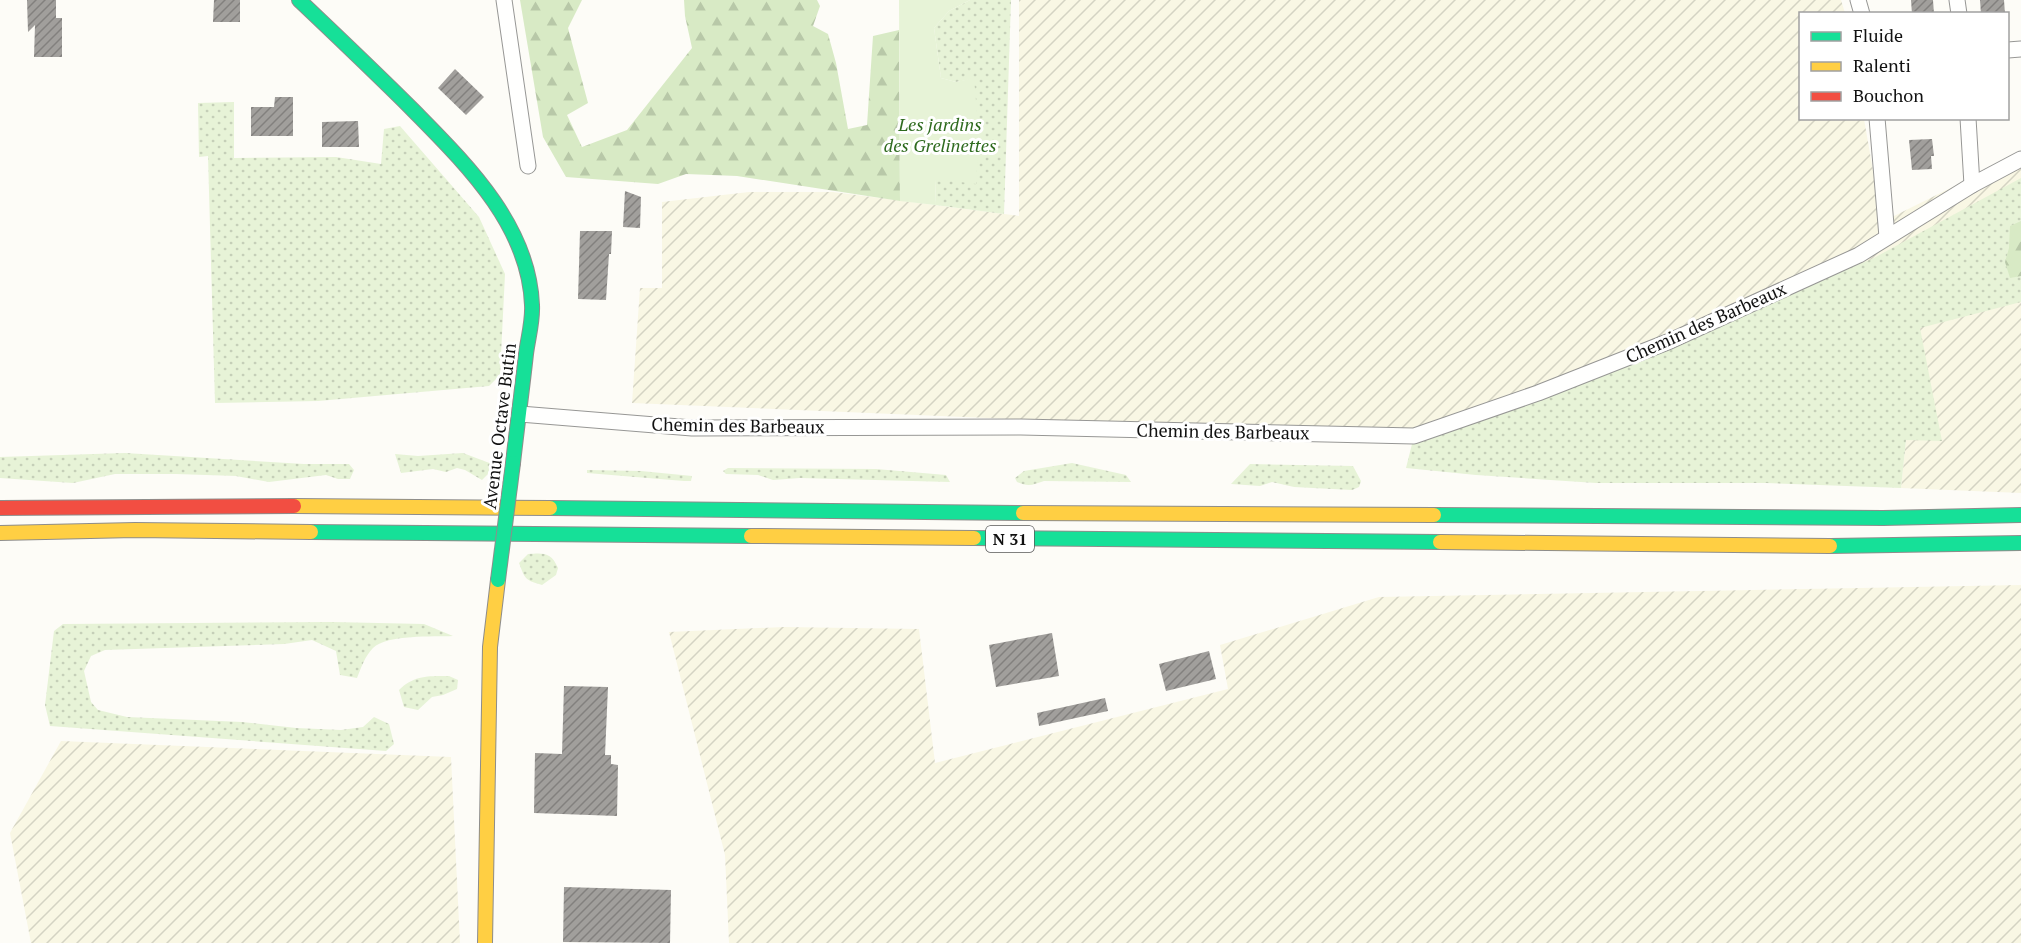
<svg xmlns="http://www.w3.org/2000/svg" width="2021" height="943" font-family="'PT Serif',serif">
  <defs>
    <pattern id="farmland-furrows" width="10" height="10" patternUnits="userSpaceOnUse" patternTransform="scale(1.5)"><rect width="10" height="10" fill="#f9f7e4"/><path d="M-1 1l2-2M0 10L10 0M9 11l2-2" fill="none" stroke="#d4d3c3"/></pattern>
    <pattern id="grass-dots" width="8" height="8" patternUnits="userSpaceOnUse" patternTransform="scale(1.5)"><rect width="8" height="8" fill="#e7f3d7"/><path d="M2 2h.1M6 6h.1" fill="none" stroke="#c5cfb8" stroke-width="1.8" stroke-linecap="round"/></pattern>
    <pattern id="forest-firs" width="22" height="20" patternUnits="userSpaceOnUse" patternTransform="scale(1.5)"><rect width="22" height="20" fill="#d8eac5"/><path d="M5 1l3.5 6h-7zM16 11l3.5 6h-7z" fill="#b8c8a8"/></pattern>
    <pattern id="building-hatch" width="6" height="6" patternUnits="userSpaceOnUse" patternTransform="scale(1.5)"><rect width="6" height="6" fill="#a19f9c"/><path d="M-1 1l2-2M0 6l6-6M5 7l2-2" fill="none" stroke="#82807e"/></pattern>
  </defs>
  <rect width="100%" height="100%" fill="#fdfcf7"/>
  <g fill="url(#farmland-furrows)">
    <path d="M1019,0h822l4,13 -45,1v104l64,1 18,103 139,-69v340l-120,-5 5,-48 -368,-47 -124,43 -782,-33 8,-115h22v-86l87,-10h84l186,24z"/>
    <path d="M2021,585v358h-1292l-4,-88 -56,-223 115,-5 135,2 16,134 293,-74 -8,-44 159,-48z"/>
    <path d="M61,741l390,16 9,186h-429l-21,-110z"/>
  </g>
  <g fill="url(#grass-dots)">
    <path d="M970,0h41l-7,214 -69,-9 1,-26 37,-100 -17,3 -15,-4 -7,-50 15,-17z"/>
    <path d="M234,102v56l102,-1 45,7 3,-35 16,-3 79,91 26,57 -5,101 -11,11 -171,15 -103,2 -7,-247 -9,1 -1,-54z"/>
    <path d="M2021,178v124l-101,26 22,113 -36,-1 -5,48 -135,-5h-170l-120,-8 -70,-7 8,-32 124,-43 334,-134z"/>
    <path d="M125,453l179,11h45l5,6 -4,9h-12l-12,-4 -57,7 -33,-6 -60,-2h-61l-42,9 -73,-5v-21z"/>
    <path d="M463,453l29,11 -2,8 -8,8 -17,-10 -8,-2 -11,4 -13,-3 -32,4 -6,-19 23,2z"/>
    <path d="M1072,463l54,12 5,7 -87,-1c-11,4 -16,6 -27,1l-2,-4 9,-7z"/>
    <path d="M1250,464l103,2 8,15 -2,6 -7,3 -58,-3 -22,-5 -12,4 -29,-2z"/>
    <path d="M728,468l148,1 70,6 4,7 -150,-4 -27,2 -15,-5 -32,-1 -3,-3z"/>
    <path d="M587,470l54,1 51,5 -1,5h-7l-97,-8z"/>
    <path d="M528,554c16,-1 23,-2 30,14l-2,7 -14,10c-17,-5 -17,-6 -23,-22z"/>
    <path d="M332,622l92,2 29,12c-20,1 -65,-2 -80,12 -8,8 -12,20 -16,30l-17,-3 -4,-24 -24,-11 -28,4 -179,6 -14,6 -7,15 7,31 7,8 29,7 115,5 54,6 45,2 22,-3 11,-10 15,7 5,20 -8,7 -336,-25 -5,-21 9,-74 9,-7z"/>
    <path d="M449,676l9,4 -1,9 -14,6 -11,2 -14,13 -14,-3 -5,-17c15,-15 30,-14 50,-14z"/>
  </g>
  <g fill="url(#forest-firs)">
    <path d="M520,0h62l-14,28 20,75 -21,12 15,32 45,-17 65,-82 -7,-32 -1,-16h133l3,6 -7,20 15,8 8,29 12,66 19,-4 6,-89 26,-6 1,171 -163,-25 -51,-2 -28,10 -92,-7 -23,-40z"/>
    <path d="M2021,221v55l-11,2 -5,-16 4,-14 1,-22z"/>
  </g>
  <path fill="#e7f3d7" d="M899,0h71l-21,11 -15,17 7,50 15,4 18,-4 5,57 -3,49 -40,-5 -1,26 -35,-4z"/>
  <g fill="url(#building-hatch)">
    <path d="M27,0h29v18h6v39h-28l1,-32 -7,7z"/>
    <path d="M214,0h26v22h-27z"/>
    <path d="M1911,0h22l1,14h-22z"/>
    <path d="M1980,0h24l1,14h-24z"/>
    <path d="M455,69l29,28 -18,18 -28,-27z"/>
    <path d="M275,97h18v39h-42v-29h23z"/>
    <path d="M358,121l1,26h-37v-25z"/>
    <path d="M1932,139l2,17h-3l1,13 -20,1 -3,-30z"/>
    <path d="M625,191l16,6 -1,31 -17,-1z"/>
    <path d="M580,231h32l-1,23h-2l-3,46 -28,-1z"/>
    <path d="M1052,633l7,43 -63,11 -7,-42z"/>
    <path d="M1209,651l7,28 -50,12 -7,-27z"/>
    <path d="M564,686l44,1 -3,68h6v9l7,1 -1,51 -83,-3 1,-60 27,1z"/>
    <path d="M1105,698l3,13 -69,15 -2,-13z"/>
    <path d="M564,887l107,3 -1,53 -107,-1z"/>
  </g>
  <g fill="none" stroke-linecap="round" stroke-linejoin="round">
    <defs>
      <g id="street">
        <path d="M504,0l24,166"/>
        <path d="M1858,0l4,14"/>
        <path d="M1957,0l2,14"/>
        <path d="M2008,50l13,-1"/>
        <path d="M1877,118l10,119"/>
        <path d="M1968,118l4,67"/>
        <path d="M520,414l172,14 329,-1 393,9 124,-43 132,-52 189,-86 113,-70 49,-26"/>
      </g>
      <g id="fast">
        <path d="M299,0c39,37 77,73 115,111 52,53 115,114 118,194 1,16 -4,33 -6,49 -4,37 -9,73 -13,109"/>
        <path d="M550,508l473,5"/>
        <path d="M1434,515l449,3 138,-3"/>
        <path d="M311,532l440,4"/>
        <path d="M974,538l466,4"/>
        <path d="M1830,546l191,-3"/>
      </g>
      <g id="slow">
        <path d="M294,506l256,2"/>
        <path d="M1023,513l411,2"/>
        <path d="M0,533l135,-3 176,2"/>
        <path d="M751,536l223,2"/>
        <path d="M1440,542l390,4"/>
        <path d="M485,943l5,-296 8,-67"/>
      </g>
      <path id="jam" d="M0,508l294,-2"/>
    </defs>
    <use href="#street" stroke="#979795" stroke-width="17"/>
    <use href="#fast" stroke="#8e8d8b" stroke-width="16"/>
    <use href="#slow" stroke="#8e8d8b" stroke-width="16"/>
    <use href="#jam" stroke="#8e8d8b" stroke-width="16"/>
    <use href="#street" stroke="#fffffe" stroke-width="15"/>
    <use href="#fast" stroke="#16e098" stroke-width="14"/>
    <use href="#slow" stroke="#ffcf43" stroke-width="14"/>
    <use href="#jam" stroke="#f24e42" stroke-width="14"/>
    <defs>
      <path id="fast-bridge" d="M498,580l15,-117"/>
    </defs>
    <use href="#fast-bridge" stroke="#8e8d8b" stroke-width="16" stroke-linecap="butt"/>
    <use href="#fast-bridge" stroke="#16e098" stroke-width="14"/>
  </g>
  <g text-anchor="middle" stroke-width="6" stroke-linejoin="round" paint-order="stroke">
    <rect fill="#fff" stroke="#585858" stroke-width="1.5" x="986" y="526" width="48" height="26" rx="4.5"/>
    <g font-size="16" font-weight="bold" fill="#111">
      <text x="1010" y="545">N 31</text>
    </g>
    <g font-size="18" font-style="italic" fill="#2f6b1f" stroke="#fff">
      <text x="940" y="131">Les jardins<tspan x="940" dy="21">des Grelinettes</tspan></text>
    </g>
    <g font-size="18" fill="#111" stroke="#fff">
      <text transform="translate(1706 323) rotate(-24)" y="6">Chemin des Barbeaux</text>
      <text transform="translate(500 426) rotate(-83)" y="6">Avenue Octave Butin</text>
      <text transform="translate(738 426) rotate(1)" y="6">Chemin des Barbeaux</text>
      <text transform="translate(1223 432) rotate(1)" y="6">Chemin des Barbeaux</text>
    </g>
  </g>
  <rect x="1799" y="12" width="210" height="108" fill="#ffffff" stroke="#a0a0a0" stroke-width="1.5"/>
  <rect x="1811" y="32" width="30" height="9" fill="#16e098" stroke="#a0a0a0" stroke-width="1.5"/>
  <text x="1853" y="42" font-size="18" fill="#111111">Fluide</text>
  <rect x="1811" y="62" width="30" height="9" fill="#ffcf43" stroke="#a0a0a0" stroke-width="1.5"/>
  <text x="1853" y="72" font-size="18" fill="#111111">Ralenti</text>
  <rect x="1811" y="92" width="30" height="9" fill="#f24e42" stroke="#a0a0a0" stroke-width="1.5"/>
  <text x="1853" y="102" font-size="18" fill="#111111">Bouchon</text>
</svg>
